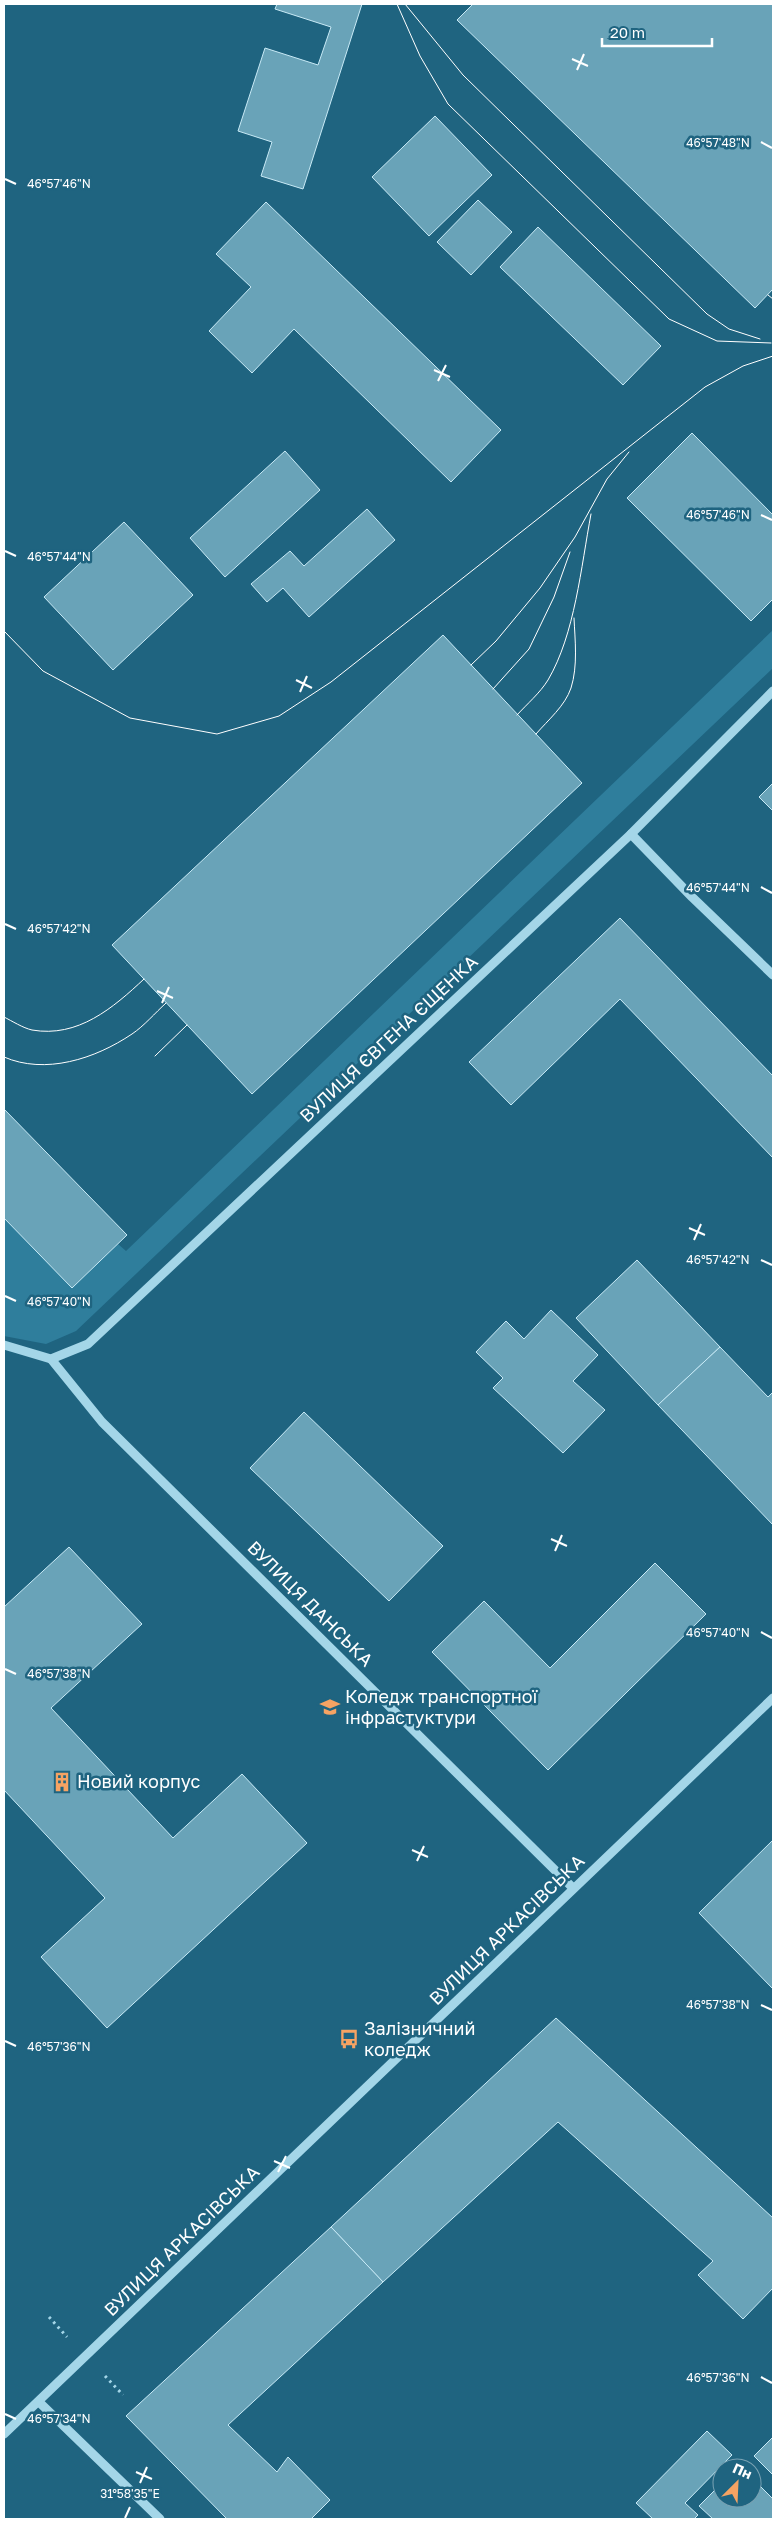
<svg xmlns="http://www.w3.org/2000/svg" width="777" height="2523" font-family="'Golos Text',sans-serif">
  <rect width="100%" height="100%" fill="#1f6480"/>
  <path fill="#2f7e9c" d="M773,630v38l-697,663 -30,13 -42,-8v-118l68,70 46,-44 8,7z"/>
  <g fill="#69a3b8" stroke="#c8eaf6">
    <path d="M277,4h85l-59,185 -42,-13 11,-34 -34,-11 27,-83 53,17 13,-38 -56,-18z"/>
    <path d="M473,4h300v285l-18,19 -298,-288z"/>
    <path d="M435,116l57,59 -63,61 -57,-59z"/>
    <path d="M478,200l34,32 -41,43 -34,-33z"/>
    <path d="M266,202l235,228 -50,52 -157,-153 -42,44 -43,-42 42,-44 -35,-33z"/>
    <path d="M538,227l123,119 -38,39 -123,-118z"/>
    <path d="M692,433l81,82v84l-22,22 -124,-123z"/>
    <path d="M285,451l35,39 -95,87 -35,-39z"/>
    <path d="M367,509l28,31 -86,77 -26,-29 -16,14 -16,-18 39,-33 14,15z"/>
    <path d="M124,522l69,73 -80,75 -69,-73z"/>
    <path d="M443,635l139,148 -330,311 -140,-149z"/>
    <path d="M773,783v28l-14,-14z"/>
    <path d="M620,918l153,158v82l-153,-159 -109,106 -42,-43z"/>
    <path d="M4,1109l123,126 -55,53 -68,-70z"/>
    <path d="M637,1260l83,87 -62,58 -82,-87z"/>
    <path d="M551,1310l47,45 -25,26 32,29 -42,43 -70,-65 10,-10 -27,-26 30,-31 18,18z"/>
    <path d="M720,1347l48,50 5,-5v133l-115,-120z"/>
    <path d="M304,1412l139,134 -54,55 -139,-133z"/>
    <path d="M69,1547l73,77 -91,84 122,130 69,-64 65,69 -200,185 -66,-71 64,-59 -101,-108v-183z"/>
    <path d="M655,1563l51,51 -158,156 -116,-118 52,-51 66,67z"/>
    <path d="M773,1840v146l-1,2 -73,-75z"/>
    <path d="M556,2018l217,200v70l-30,31 -45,-44 15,-14 -155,-139 -175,160 -52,-55z"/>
    <path d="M331,2227l52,55 -155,143 49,47 11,-15 42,43 -19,19h-84l-101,-103z"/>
    <path d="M707,2431l25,24 -47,48 13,12 -4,4h-41l-17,-16z"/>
    <path d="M773,2437v38l-19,-19z"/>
    <path d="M752,2478l21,21v20h-60l-14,-13 23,-23v15h30z"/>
  </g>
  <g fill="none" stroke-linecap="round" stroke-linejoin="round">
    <g stroke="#a4d6e8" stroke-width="3" stroke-dasharray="2.5 4" stroke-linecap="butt">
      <path d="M49,2317l18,20"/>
      <path d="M105,2376l18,19"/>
    </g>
    <g stroke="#a4d6e8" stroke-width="9">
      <path d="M631,834l61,63 81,78"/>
      <path d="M4,1345l47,14 37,-15 543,-510 142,-143"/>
      <path d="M51,1359l51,63 471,466"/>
      <path d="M39,2402l121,117"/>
      <path d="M4,2434l769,-736"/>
    </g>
    <g stroke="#fff" stroke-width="1">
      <path d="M397,4l23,52 28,48 221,215 48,22 54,2"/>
      <path d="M405,4l58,71 244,239 22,15 31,10"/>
      <path d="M768,295l5,4"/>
      <path d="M4,631l39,40 87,47 87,16 62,-18 52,-34 374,-295 38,-21 30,-10"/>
      <path d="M471,665l25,-24 44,-53 35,-51 32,-58 22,-27"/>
      <path d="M493,689l36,-40 25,-52 16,-45"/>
      <path d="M517,715c10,-11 23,-22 31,-35 27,-46 33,-113 43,-166"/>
      <path d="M536,734c12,-14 29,-28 35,-46 7,-22 4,-48 3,-70"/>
      <path d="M4,1017c8,4 19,11 28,13 46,8 81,-22 112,-51"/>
      <path d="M155,1056l32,-31"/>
      <path d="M4,1057c41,18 91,2 128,-23 12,-8 23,-21 34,-31"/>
    </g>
  </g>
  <path fill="none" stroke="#fff" stroke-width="2" d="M572,59l16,7M577,70l7,-16M761,142l11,6M5,179l11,5M434,370l16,7M438,381l8,-16M761,515l11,5M5,551l11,5M296,680l16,8M300,692l7,-16M761,887l11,6M5,924l11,5M157,991l16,7M162,1003l7,-16M689,1228l16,7M694,1240l7,-16M761,1260l11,5M5,1296l11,5M551,1539l16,7M555,1551l7,-16M761,1632l11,6M5,1669l11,5M412,1850l16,7M417,1861l7,-15M761,2005l11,5M5,2041l11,5M274,2161l16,7M278,2172l8,-16M761,2377l11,6M5,2414l11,5M136,2472l16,7M140,2483l7,-16M125,2518l5,-11"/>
  <defs>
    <symbol id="university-bare" viewBox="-9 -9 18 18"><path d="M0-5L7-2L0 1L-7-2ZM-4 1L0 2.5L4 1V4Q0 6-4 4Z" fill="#f6a363" stroke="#1f6480" stroke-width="2.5" paint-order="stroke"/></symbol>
    <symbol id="building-bare" viewBox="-9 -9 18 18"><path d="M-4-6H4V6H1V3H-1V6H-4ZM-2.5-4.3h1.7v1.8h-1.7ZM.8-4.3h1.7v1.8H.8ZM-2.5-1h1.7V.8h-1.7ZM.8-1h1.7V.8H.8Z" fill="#f6a363" stroke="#1f6480" stroke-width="2.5" paint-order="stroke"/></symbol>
    <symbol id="bus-bare" viewBox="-9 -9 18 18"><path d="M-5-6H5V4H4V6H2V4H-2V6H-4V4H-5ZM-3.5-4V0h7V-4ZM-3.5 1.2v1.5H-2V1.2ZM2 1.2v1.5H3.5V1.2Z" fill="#f6a363" stroke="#1f6480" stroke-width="2.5" paint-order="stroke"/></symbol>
  </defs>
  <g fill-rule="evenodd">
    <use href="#university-bare" x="316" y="1693" width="28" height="28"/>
    <use href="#building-bare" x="48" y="1768" width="28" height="28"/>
    <use href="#bus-bare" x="335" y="2025" width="28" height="28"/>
  </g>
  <g text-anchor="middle" stroke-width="5" stroke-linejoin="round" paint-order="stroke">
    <g font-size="18" fill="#fff" stroke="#1f6480">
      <text transform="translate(389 1039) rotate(-43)" y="6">ВУЛИЦЯ ЄВГЕНА ЄЩЕНКА</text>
      <text transform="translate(310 1604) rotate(45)" y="6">ВУЛИЦЯ ДАНСЬКА</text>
      <text transform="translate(507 1930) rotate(-44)" y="6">ВУЛИЦЯ АРКАСІВСЬКА</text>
      <text transform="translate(182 2241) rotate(-44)" y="6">ВУЛИЦЯ АРКАСІВСЬКА</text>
    </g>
    <g font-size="18" fill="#fff" stroke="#1f6480" text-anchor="start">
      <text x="345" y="1703">Коледж транспортної<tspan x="345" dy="21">інфрастуктури</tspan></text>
      <text x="77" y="1788">Новий корпус</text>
      <text x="364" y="2035">Залізничний<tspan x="364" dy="21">коледж</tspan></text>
    </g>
  </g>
  <g font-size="12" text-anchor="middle" fill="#fff" stroke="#1f6480" stroke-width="5" stroke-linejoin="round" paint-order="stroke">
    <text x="718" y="147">46°57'48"N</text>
    <text x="59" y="188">46°57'46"N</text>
    <text x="718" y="519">46°57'46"N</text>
    <text x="59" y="561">46°57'44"N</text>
    <text x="718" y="892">46°57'44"N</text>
    <text x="59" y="933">46°57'42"N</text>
    <text x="718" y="1264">46°57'42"N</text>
    <text x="59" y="1306">46°57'40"N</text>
    <text x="718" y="1637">46°57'40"N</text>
    <text x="59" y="1678">46°57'38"N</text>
    <text x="718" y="2009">46°57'38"N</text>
    <text x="59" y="2051">46°57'36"N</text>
    <text x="718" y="2382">46°57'36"N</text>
    <text x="59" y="2423">46°57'34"N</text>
    <text x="130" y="2498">31°58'35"E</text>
  </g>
  <rect width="777" height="2523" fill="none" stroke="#ffffff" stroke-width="10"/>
  <g transform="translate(737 2483) rotate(24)"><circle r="24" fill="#1f6480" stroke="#79a2b3"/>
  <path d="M0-4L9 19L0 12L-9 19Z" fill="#f6a363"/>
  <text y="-8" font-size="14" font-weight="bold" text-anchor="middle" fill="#ffffff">Пн</text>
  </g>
  <path d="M602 38v8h110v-8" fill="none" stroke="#ffffff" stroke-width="2.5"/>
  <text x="610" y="38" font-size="15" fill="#ffffff" stroke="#1f6480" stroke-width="4" paint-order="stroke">20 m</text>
</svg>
